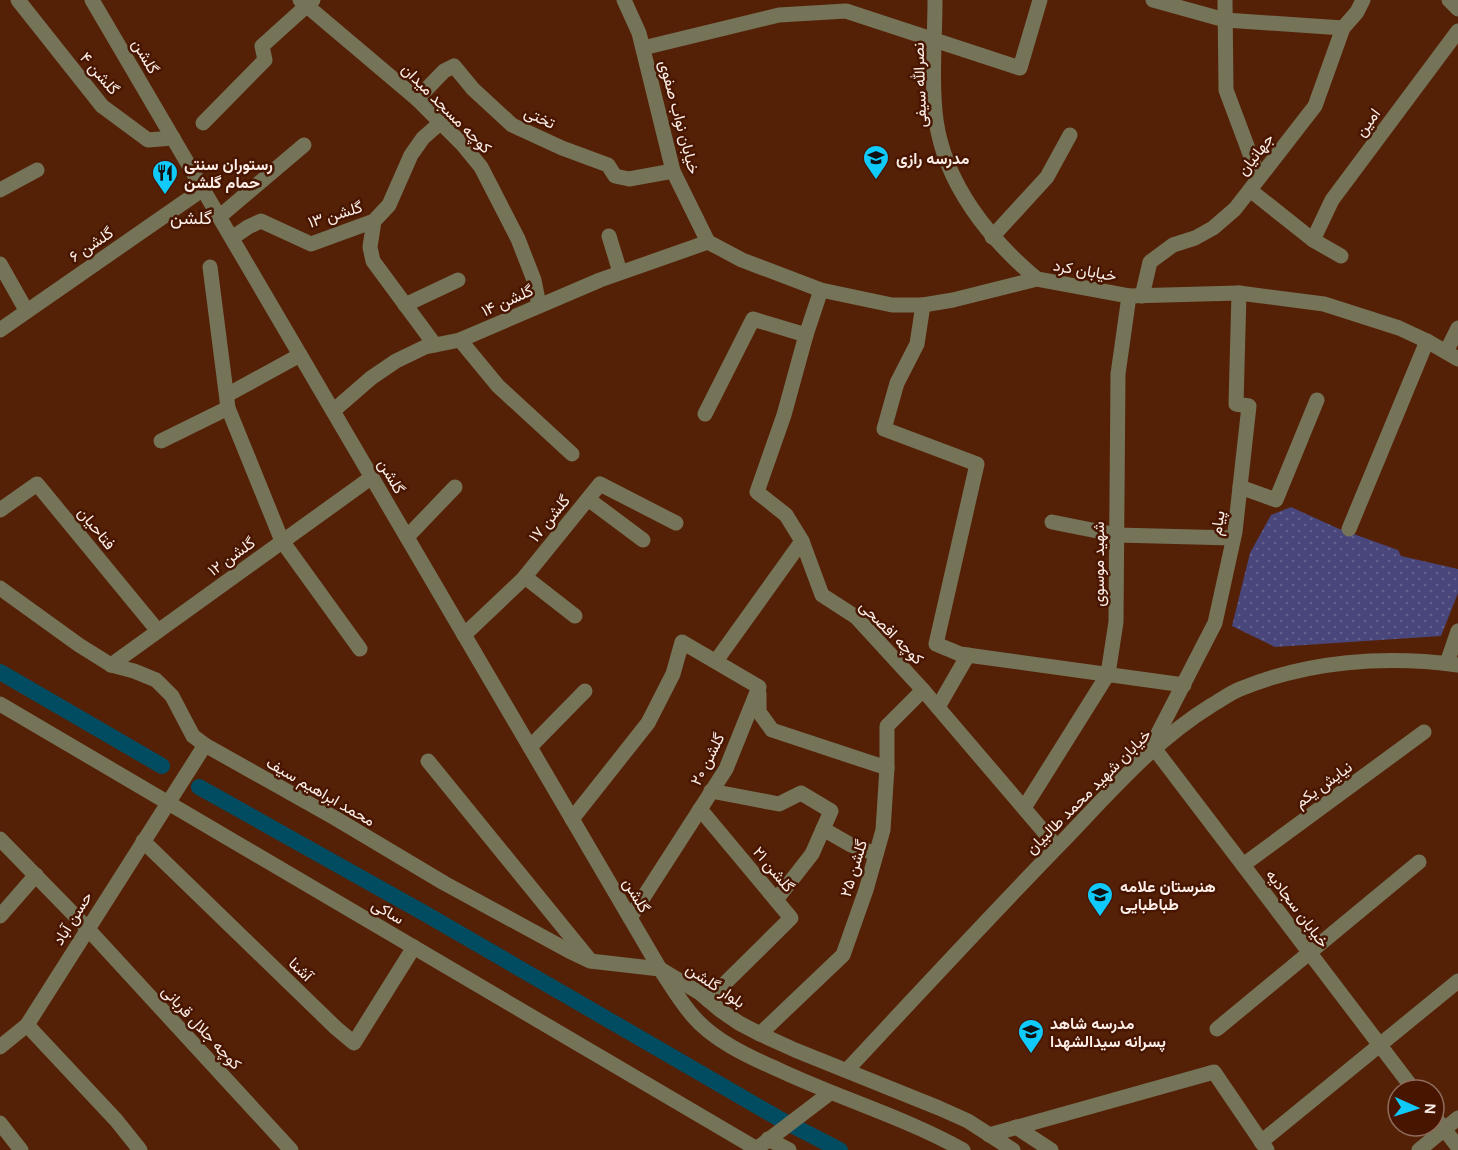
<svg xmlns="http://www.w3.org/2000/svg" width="1458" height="1150" font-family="Karla,Vazirmatn,sans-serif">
  <defs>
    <pattern id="park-dots" width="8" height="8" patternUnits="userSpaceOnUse" patternTransform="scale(1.5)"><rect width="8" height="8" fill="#48467b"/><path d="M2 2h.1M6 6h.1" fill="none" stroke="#63618e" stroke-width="1.8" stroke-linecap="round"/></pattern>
  </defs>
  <rect width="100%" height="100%" fill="#542107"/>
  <path fill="url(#park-dots)" d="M1291,507l46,21 61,22 3,6 57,13v24l-17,43 -166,11 -43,-21 18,-73 21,-38z"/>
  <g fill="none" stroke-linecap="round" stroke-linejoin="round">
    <g stroke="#024c61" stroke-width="16">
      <path d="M0,672l162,94"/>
      <path d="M199,787l225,126 354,205 62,32"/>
    </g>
    <g stroke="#757358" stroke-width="15">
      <path d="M18,0l84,106 46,34 25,-2"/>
      <path d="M92,0l568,969c10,15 20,32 32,46 21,25 55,41 85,54 61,29 127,48 186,81"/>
      <path d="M300,0l117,99 46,46 18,22 37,72 16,41 5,25"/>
      <path d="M624,0l15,33 34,138 35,71"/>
      <path d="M935,0c0,39 -4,81 1,120 9,64 53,119 101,159"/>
      <path d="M1153,0l72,20 118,8"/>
      <path d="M1225,0l1,90 33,88"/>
      <path d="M1449,0l9,9"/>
      <path d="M643,48l136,-33 67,-4 174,57 20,-68"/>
      <path d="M417,99l27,-28 10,-5 19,23 39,36 50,23 46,17 7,11 14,3 44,-8"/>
      <path d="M203,123l62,-63 -3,-14 51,-46"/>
      <path d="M0,190l37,-20"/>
      <path d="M1250,190l63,50 28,16"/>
      <path d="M219,217l85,-72"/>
      <path d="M374,221l-4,26 3,14 62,84"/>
      <path d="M609,236l11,36"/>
      <path d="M992,237l55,-60 23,-42"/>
      <path d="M232,238l16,-11 13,-6 50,23 63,-23 15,-16 22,-50 12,-17 17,-15"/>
      <path d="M1313,240l19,-40 126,-169"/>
      <path d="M708,242l34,18 79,30 71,15h31l30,-5 84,-21 92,17 110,-3 85,11 75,24 28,13 31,18"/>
      <path d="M0,264l26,46"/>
      <path d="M210,267l18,141 54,133 78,108"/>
      <path d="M821,290l-15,45 -22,80 -27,77 29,23 16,26 20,54 34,22 67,73 134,157"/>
      <path d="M1142,296l8,-34 23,-17 22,-7 18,-10 22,-19 80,-103 28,-78 14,-16 6,-12"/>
      <path d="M405,305l53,-25"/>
      <path d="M923,305l-6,39 -20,39 -13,46 93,35 -41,180 24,10 224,31"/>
      <path d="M0,330l203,-141"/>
      <path d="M460,340l38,46 74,68"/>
      <path d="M1446,352l12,-24"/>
      <path d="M227,395l73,-40"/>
      <path d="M333,411l38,-33 25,-17 29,-14 35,-7 140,-60 108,-38"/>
      <path d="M705,414l48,-95 53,16"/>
      <path d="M161,441l67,-33"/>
      <path d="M1240,487l36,13 41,-100"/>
      <path d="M588,499l55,41"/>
      <path d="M0,510l37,-26 121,147"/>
      <path d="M1052,522l65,13 116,3"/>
      <path d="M1349,529l78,-188"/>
      <path d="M407,537l48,-50"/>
      <path d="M525,577l50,39"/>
      <path d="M0,588l79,57 32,20 23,6 22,9 16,16 21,40 12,9 130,73 109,65 125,68 21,10 70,8 40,24 20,17 19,13 21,11 35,16 144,58 29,13 45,29"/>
      <path d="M464,635l59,-56 77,-95 76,39"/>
      <path d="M716,661l86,-120"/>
      <path d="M1447,663l11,-32"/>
      <path d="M111,665l261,-188"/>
      <path d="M759,693v19l13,18 115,38"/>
      <path d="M0,704l757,445"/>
      <path d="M938,707l30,-52"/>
      <path d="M530,747l55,-56"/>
      <path d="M1151,747l64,-124 20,-91 14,-126 -13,-2 3,-111"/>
      <path d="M1154,748l260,342"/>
      <path d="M428,761l161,198"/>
      <path d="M711,791l68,13 22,-11 30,18 -19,43 -36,46"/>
      <path d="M1024,808l84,-134 8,-52 2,-248 11,-78"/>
      <path d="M700,809l91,109 -83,82"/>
      <path d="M572,819l76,-96 25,-49 9,-32 77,45 -33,82 -96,149"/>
      <path d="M823,829l28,16 25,9"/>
      <path d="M0,839l87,89 204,222"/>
      <path d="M143,841l193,187 18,15 60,-96"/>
      <path d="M1243,865l181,-133"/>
      <path d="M0,916l36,-41"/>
      <path d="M27,1025l89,95 24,30"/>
      <path d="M1217,1029l202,-167"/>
      <path d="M760,1034l83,-79 23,-65 17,-60 4,-62v-42l36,-36"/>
      <path d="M0,1047l27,-22 178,-280"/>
      <path d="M847,1070c72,-77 144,-155 218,-231 46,-48 90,-99 147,-134 9,-5 18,-12 28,-16 68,-28 145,-34 218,-24"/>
      <path d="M1434,1116l24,31"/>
      <path d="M0,1123l21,27"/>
      <path d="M1016,1127l35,23"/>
      <path d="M989,1135l225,-63 53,78"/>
      <path d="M768,1139l21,11"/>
      <path d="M1261,1142l197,-161"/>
      <path d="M755,1150l75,-57"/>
      <path d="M1419,1150l39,-32"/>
    </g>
  </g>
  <defs>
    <symbol id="school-pin" viewBox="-11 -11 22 30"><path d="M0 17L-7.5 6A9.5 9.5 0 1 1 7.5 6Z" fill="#10cafa" stroke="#481600"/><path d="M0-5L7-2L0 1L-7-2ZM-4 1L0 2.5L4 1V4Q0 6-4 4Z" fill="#111"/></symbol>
    <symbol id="restaurant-pin" viewBox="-11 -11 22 30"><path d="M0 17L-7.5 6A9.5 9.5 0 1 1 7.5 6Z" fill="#10cafa" stroke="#481600"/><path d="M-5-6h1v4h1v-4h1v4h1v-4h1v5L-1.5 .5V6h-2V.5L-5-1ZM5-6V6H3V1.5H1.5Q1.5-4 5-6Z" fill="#111"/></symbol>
  </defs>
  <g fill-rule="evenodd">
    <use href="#school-pin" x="861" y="143" width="30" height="40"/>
    <use href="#restaurant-pin" x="150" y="158" width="30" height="40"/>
    <use href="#school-pin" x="1085" y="880" width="30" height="40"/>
    <use href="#school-pin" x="1016" y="1017" width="30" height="40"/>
  </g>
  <g text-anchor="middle" stroke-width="5" stroke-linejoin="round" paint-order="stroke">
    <g font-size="16" fill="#fbede7" stroke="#481600">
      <text transform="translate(146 56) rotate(60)" y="6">گلشن</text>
      <text transform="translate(100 73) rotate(49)" y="6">گلشن ۴</text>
      <text transform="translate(919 85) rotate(-92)" y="6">نصرالله سیفی</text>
      <text transform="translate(447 108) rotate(45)" y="6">کوچه مسجد میدان</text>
      <text transform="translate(540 117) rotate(25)" y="6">تختی</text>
      <text transform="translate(680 117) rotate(75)" y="6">خیابان نواب صفوی</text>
      <text transform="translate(1367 122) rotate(-53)" y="6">امین</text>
      <text transform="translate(1255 154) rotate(-52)" y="6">جهانیان</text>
      <text transform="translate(335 214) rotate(-17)" y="6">گلشن ۱۳</text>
      <text transform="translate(91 244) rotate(-34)" y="6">گلشن ۶</text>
      <text transform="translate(1085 270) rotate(10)" y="6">خیابان کرد</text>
      <text transform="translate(507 300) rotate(-24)" y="6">گلشن ۱۴</text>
      <text transform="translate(392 476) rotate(60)" y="6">گلشن</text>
      <text transform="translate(549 518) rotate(-51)" y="6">گلشن ۱۷</text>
      <text transform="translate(1217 523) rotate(-82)" y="6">پیام</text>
      <text transform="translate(97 528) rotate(51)" y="6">فتاحیان</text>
      <text transform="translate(231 556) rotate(-36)" y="6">گلشن ۱۲</text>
      <text transform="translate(1098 564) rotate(-90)" y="6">شهید موسوی</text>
      <text transform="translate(892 632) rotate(45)" y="6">کوچه افصحی</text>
      <text transform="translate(707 759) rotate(-63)" y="6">گلشن ۲۰</text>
      <text transform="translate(1323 784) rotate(-36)" y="6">نیایش یکم</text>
      <text transform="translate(321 791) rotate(30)" y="6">محمد ابراهیم سیف</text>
      <text transform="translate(1088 791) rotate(-45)" y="6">خیابان شهید محمد طالبیان</text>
      <text transform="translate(853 868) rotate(-73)" y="6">گلشن ۲۵</text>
      <text transform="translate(774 869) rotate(50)" y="6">گلشن ۲۱</text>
      <text transform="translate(637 895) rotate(60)" y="6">گلشن</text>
      <text transform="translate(1298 908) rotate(53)" y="6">خیابان سجادیه</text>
      <text transform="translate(388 911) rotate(30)" y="6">ساکی</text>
      <text transform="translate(72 918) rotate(-58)" y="6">حسن آباد</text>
      <text transform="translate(301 969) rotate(44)" y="6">آشنا</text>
      <text transform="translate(716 985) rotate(34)" y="6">بلوار گلشن</text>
      <text transform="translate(202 1027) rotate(47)" y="6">کوچه جلال قربانی</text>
    </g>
    <g font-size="16" font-weight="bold" fill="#fbede7" stroke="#481600" text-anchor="start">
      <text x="896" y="164">مدرسه رازی</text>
      <text x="184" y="170">رستوران سنتی<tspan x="184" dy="18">حمام گلشن</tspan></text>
      <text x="1120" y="892">هنرستان علامه<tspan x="1120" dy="18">طباطبایی</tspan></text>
      <text x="1050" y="1029">مدرسه شاهد<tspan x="1050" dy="18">پسرانه سیدالشهدا</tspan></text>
    </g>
    <g font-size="18" fill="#fbede7" stroke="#481600">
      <text x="191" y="224">گلشن</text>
    </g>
  </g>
  <g transform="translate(1416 1108) rotate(93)"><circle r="28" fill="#481600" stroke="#906c5c" stroke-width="1.5"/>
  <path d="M0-4.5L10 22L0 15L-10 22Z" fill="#10cafa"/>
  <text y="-9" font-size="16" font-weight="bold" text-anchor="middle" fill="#fbede7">N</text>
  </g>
</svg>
